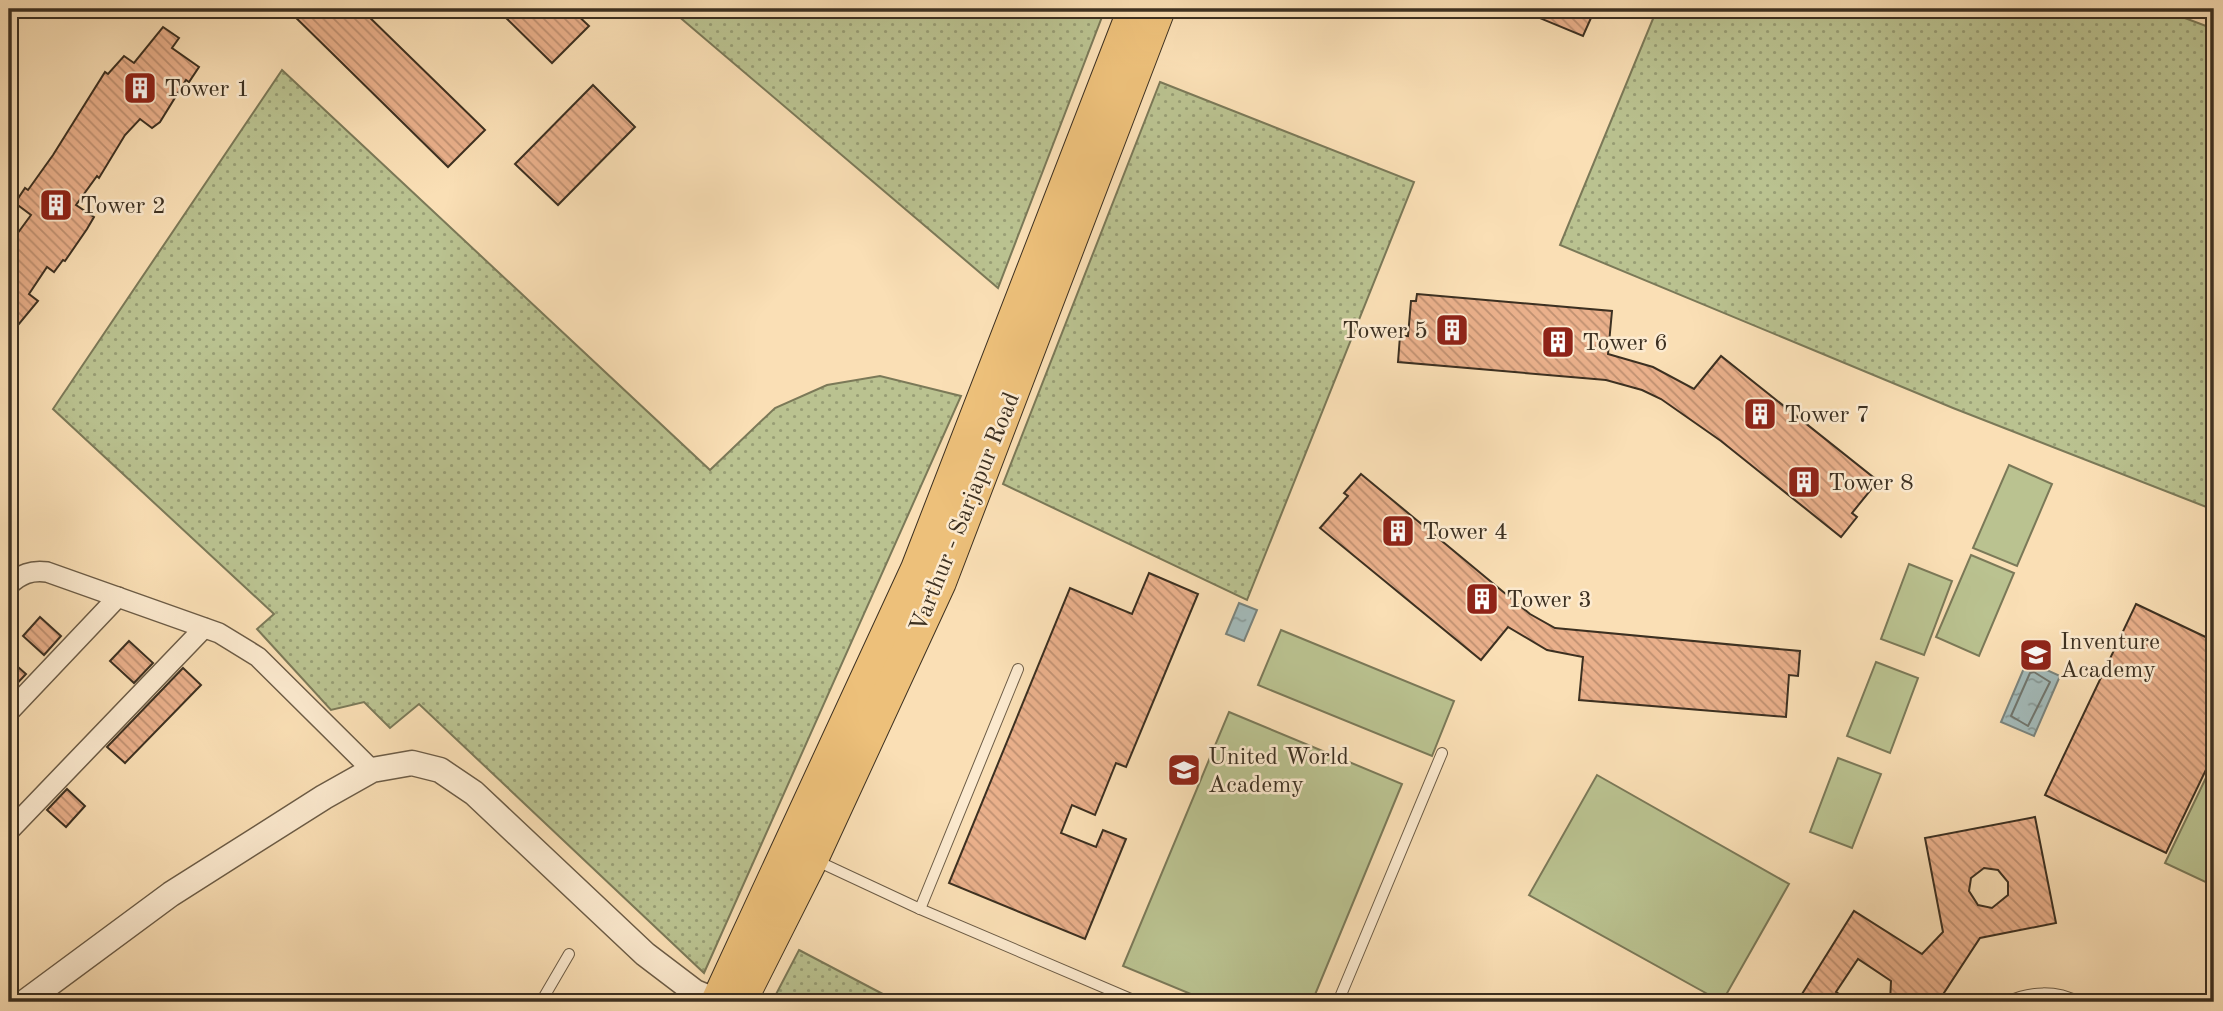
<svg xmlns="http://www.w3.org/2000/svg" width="2223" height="1011" font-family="'Old Standard TT',serif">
  <defs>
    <pattern id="grass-dots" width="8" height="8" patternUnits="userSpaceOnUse" patternTransform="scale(1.75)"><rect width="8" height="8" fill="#bac290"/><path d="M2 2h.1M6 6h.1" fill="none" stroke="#989e75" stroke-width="1.8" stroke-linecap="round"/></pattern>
    <pattern id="water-ripples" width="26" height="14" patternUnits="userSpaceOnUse" patternTransform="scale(1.75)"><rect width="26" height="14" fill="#a3bab9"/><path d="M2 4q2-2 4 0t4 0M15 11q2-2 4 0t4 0" fill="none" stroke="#869896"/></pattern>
    <pattern id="building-back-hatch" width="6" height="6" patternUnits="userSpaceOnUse" patternTransform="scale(1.75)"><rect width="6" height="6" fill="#eab08b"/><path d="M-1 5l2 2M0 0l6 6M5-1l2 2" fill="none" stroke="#bf9071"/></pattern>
  </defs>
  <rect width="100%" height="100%" fill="#fadfb5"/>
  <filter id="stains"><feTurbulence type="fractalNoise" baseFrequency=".00286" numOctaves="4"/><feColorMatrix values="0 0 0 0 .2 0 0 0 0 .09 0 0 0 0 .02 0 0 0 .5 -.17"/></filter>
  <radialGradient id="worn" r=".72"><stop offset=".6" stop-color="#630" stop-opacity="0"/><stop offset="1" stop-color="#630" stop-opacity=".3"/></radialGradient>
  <g fill="url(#grass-dots)" stroke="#7b7958" stroke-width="2">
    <path d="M670,9h435l-107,279z"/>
    <path d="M1657,9h504l53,20v481l-261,-102 -393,-163z"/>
    <path d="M282,70l428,400 65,-62 52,-23 53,-9 81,20 -257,577 -285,-269 -29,24 -26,-26 -33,8 -74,-81 17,-15 -221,-205z"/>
    <path d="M1160,82l254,100 -167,418 -244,-116z"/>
    <path d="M799,950l99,52h-126z"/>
  </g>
  <g fill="#bac290" stroke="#7b7958" stroke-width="2">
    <path d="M2009,465l43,19 -35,82 -44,-18z"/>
    <path d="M1971,555l43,18 -35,83 -43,-19z"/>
    <path d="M1909,564l43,17 -28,74 -43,-16z"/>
    <path d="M1281,630l173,71 -22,55 -174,-71z"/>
    <path d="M1876,662l42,16 -28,75 -43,-17z"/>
    <path d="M1229,712l173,72 -90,218h-102l-87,-36z"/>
    <path d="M1838,758l43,16 -29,74 -42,-16z"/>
    <path d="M2214,761v125l-49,-23z"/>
    <path d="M1597,775l192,109 -67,118 -193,-107z"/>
  </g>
  <g fill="url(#water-ripples)" stroke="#7a837c" stroke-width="2">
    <path d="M1239,603l18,7 -13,31 -18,-7z"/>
    <path d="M2027,661l33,15 -26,60 -33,-14z"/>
  </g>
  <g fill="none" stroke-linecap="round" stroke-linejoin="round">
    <path stroke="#70756d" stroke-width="2" d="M2034,672l16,10 -22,44 -17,-10 19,-43z"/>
  </g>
  <g fill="url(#building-back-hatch)" stroke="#3c3021" stroke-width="2" fill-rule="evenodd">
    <path d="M287,9h74l124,121 -37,37z"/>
    <path d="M497,9h74l18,17 -37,37z"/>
    <path d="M1518,9h77l-12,27z"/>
    <path d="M163,27l16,11 -7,10 27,19 -10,15 -3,-2 -26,42 -8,6 -12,-9 -15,16 -26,43 -2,-2 -21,29 18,12 -7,12 -22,32 -2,-1 -9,12 -7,-5 -18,27 9,7 -29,35v-91l22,-30 -16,-12 10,-15 3,2 25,-35 52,-83 3,2 16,-18 10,7z"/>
    <path d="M593,85l42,42 -77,78 -43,-41z"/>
    <path d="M1417,294l195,17 -4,43 45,13 41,22 27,-33 157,125 -26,32 5,4 -16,20 -120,-96 -60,-42 -19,-9 -36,-10 -208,-18 2,-26h8l3,-35h5z"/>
    <path d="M1361,474l169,140 25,14 245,23 -2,25 -9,-1 -3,42 -207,-17 4,-43 -36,-7 -39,-23 -27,33 -161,-132 28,-32 -4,-3z"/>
    <path d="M1149,573l49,21 -72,173 -10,-4 -21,52 -23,-10 -11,28 35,14 7,-17 23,9 -41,100 -136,-56 121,-295 62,26z"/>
    <path d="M2136,604l78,37v112l-48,100 -121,-58z"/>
    <path d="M40,617l21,19 -17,19 -21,-19z"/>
    <path d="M129,641l24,22 -19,20 -24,-22z"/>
    <path d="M9,659l17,15 -17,18z"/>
    <path d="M183,668l18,17 -76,78 -18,-16z"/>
    <path d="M67,789l18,17 -19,21 -19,-17z"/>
    <path d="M2035,817l21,106 -76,15 -42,64h-48l1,-21 -33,-22 -22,33 16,10h-55l57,-91 68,43 21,-22 -18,-94zM1984,868l14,2 10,12v13l-16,13 -14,-3 -9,-14 2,-13z"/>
  </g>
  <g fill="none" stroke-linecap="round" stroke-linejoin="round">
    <defs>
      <g id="service">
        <path d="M815,860l105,49 218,93"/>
        <path d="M920,909l98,-240"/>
        <path d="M44,988l13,14"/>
        <path d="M541,1002l28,-48"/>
        <path d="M1338,1002l104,-249"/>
        <path d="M2007,1002c22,-11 50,-12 71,0"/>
      </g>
      <g id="minor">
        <path d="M9,585c12,-11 22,-15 38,-13l172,61 39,24 114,113"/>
        <path d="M9,712l109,-115"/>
        <path d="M9,831l195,-203"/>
      </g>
      <path id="tertiary" d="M25,1002l146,-108 153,-97 48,-27 40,-7 28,7 34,23 171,161 50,38 24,10"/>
      <g id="primary">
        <path d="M717,1002l200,-433 217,-560"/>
        <path d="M740,1002l72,-143 128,-277 219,-573"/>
      </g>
    </defs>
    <use href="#service" stroke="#6c5c46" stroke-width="12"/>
    <use href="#minor" stroke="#6c5c46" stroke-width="22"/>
    <use href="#tertiary" stroke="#6c5c46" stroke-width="27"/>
    <use href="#primary" stroke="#3c3021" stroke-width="34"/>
    <use href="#service" stroke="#fceacf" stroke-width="10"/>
    <use href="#minor" stroke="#fceacf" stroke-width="19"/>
    <use href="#tertiary" stroke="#fceacf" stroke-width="24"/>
    <use href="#primary" stroke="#edc07a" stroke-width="32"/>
  </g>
  <defs>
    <symbol id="building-square" viewBox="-11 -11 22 22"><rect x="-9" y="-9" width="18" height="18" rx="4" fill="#8f2418" stroke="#fceacf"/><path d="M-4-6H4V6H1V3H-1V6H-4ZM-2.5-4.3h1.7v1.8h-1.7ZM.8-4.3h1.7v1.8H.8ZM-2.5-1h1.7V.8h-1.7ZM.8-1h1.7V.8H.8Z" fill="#fff"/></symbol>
    <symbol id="school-square" viewBox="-11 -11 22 22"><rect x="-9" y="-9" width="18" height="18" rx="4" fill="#8f2418" stroke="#fceacf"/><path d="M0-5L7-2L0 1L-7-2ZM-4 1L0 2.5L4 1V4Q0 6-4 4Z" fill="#fff"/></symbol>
  </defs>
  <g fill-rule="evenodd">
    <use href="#building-square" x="121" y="69" width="38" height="38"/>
    <use href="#building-square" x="37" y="186" width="38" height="38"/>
    <use href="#building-square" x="1433" y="311" width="38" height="38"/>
    <use href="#building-square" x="1539" y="323" width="38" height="38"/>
    <use href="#building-square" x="1741" y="395" width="38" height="38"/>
    <use href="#building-square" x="1785" y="463" width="38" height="38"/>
    <use href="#building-square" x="1379" y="512" width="38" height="38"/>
    <use href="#building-square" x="1463" y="580" width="38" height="38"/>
    <use href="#school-square" x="2017" y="636" width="38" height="38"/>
    <use href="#school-square" x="1165" y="751" width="38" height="38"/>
  </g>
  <g text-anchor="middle" stroke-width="5" stroke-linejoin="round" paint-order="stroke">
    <g font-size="24" fill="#3c3021" stroke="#fceacf" text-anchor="start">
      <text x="164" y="96">Tower 1</text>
      <text x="80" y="213">Tower 2</text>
      <text x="1428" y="338" text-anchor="end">Tower 5</text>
      <text x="1582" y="350">Tower 6</text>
      <text x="1784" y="422">Tower 7</text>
      <text x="1828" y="490">Tower 8</text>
      <text x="1422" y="539">Tower 4</text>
      <text x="1506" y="607">Tower 3</text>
      <text x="2060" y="649">Inventure<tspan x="2060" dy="28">Academy</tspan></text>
      <text x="1208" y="764">United World<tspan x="1208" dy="28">Academy</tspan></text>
    </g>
    <g font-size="24" fill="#3c3021" stroke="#fceacf">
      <text transform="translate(964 512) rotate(-68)" y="8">Varthur - Sarjapur Road</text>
    </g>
  </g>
  <rect width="2223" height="1011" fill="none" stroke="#fadfb5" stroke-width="35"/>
  <rect x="10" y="10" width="2202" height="990" fill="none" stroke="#3c3021" stroke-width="3.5"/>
  <rect x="18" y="18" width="2188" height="976" fill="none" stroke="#3c3021" stroke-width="2"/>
  <rect width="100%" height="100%" filter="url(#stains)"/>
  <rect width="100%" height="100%" fill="url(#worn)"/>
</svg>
